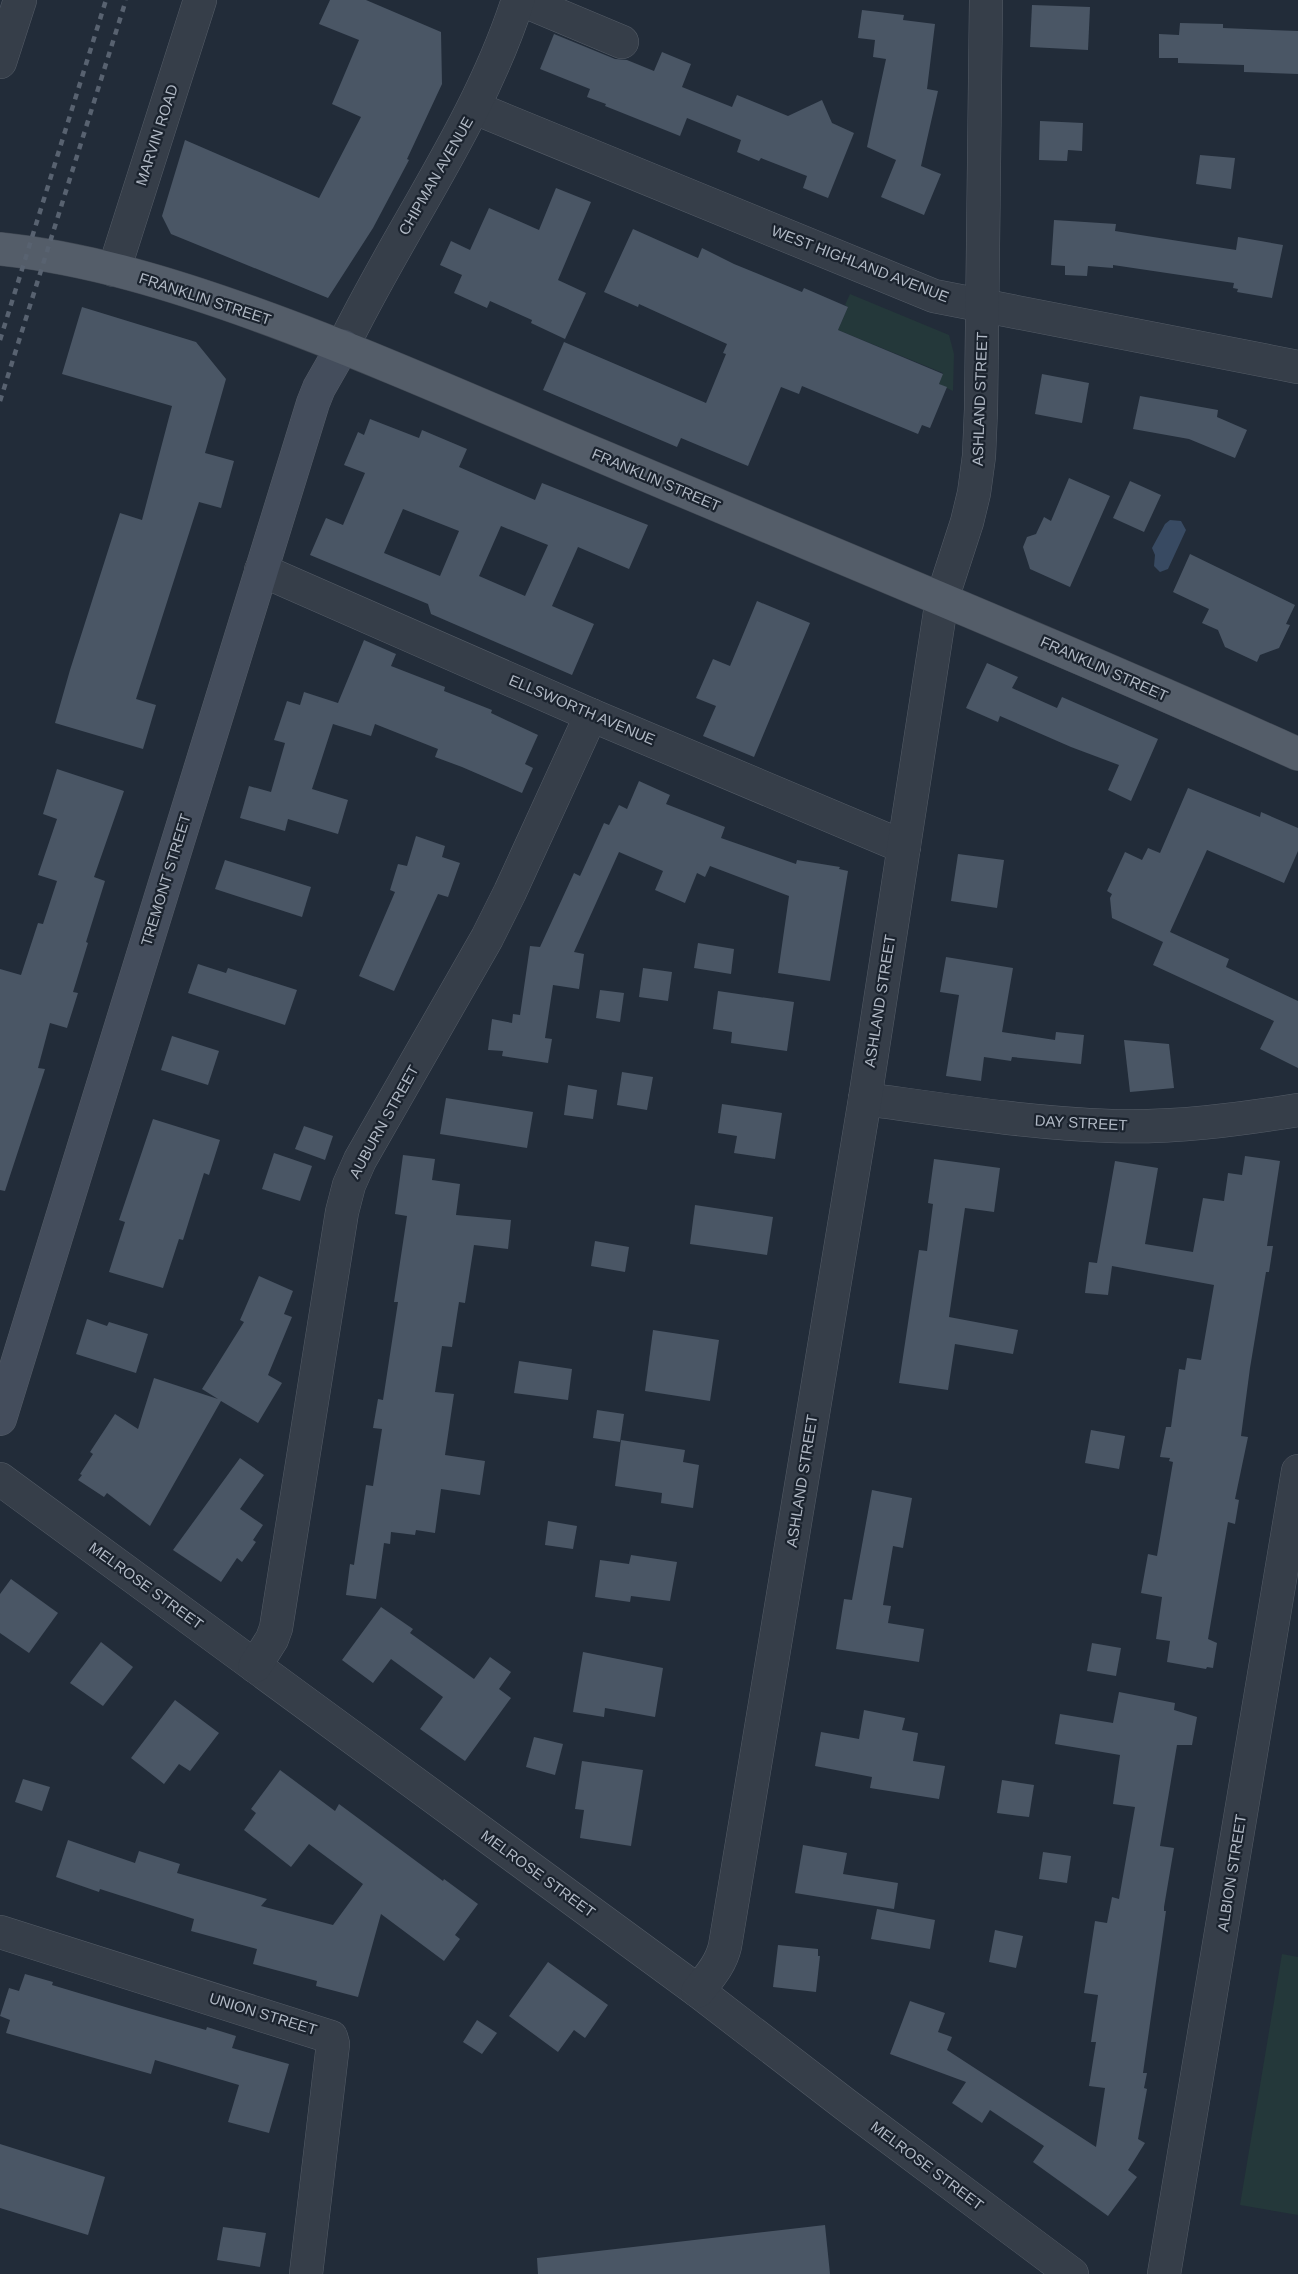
<svg xmlns="http://www.w3.org/2000/svg" width="1298" height="2274" font-family="Helvetica,sans-serif">
  <rect width="100%" height="100%" fill="#222c39"/>
  <g fill="#24383a">
    <path d="M850,294l99,41 5,19 -1,37 -14,-7 4,-11 -105,-43 10,-23 -3,-2z"/>
    <path d="M1282,1954l16,3v258l-58,-10z"/>
  </g>
  <path fill="#384a62" d="M1170,520l11,1 5,9 -18,39 -8,3 -6,-6 1,-11 -3,-7 13,-24z"/>
  <g fill="#4a5665" fill-rule="evenodd">
    <path d="M330,0h36l75,32 1,52 -35,75 2,1 -36,68 -45,70 -157,-64 -9,-18 23,-76 134,58 42,-81 -29,-13 27,-64 -40,-16z"/>
    <path d="M1032,5l58,2 -2,43 -58,-3z"/>
    <path d="M862,10l42,5 -1,5 32,4 -8,65 11,2 -17,75 20,8 -17,41 -43,-18 15,-37 -29,-13 19,-88 -13,-2 2,-17 -17,-2z"/>
    <path d="M1180,23l43,1v4l75,3v43l-54,-2v-7l-66,-2v-5h-19v-24l20,1z"/>
    <path d="M554,34l61,25 12,1 27,11 8,-19 29,12 -9,23 50,20 5,-12 51,21 34,-16 10,23 22,10 -26,65 -25,-10 4,-12 -46,-18 -2,3 -22,-9 4,-12 -54,-22 -7,18 -75,-30 1,-2 -19,-7 3,-8 -50,-20z"/>
    <path d="M1040,121l43,2 -1,28 -14,-1 -1,11 -28,-1z"/>
    <path d="M1200,155l35,3 -4,31 -35,-5z"/>
    <path d="M556,188l35,14 -33,78 28,13 -21,46 -34,-16 1,-3 -42,-19 -3,7 -33,-15 8,-18 -22,-10 11,-24 19,9 19,-42 50,22z"/>
    <path d="M1054,220l62,4 -1,7 121,19 2,-13 45,8 -11,53 -35,-6 1,-3 -5,-1 1,-5 -121,-18v3l-25,-2 -1,10 -22,-1v-9l-14,-1z"/>
    <path d="M633,229l65,29 4,-10 32,16 68,28 2,-4 44,19 -10,23 105,44 -4,10 8,3 -17,41 -8,-3 -4,9 -116,-48 -3,8 -18,-7 -33,79 -67,-28 -4,9 -134,-57 21,-48 142,61 20,-49 -3,-1 4,-9 -88,-40 -1,3 -34,-15z"/>
    <path d="M82,307l114,35 30,37 -21,74 29,8 -13,47 -22,-6 -63,197 20,6 -13,44 -88,-26 15,-53 50,-157 22,7 30,-114 -110,-32z"/>
    <path d="M1042,374l47,9 -7,40 -47,-9z"/>
    <path d="M1140,396l78,14 -1,7 30,13 -12,28 -46,-19 -56,-10z"/>
    <path d="M370,419l49,19 3,-8 45,19 -8,18 76,33 7,-17 106,42 -19,44 -51,-22 -26,59 42,18 -22,51 -141,-61 -3,-10 -118,-49 16,-37 17,7 22,-52 -21,-8 14,-33 6,3zM403,509l56,22 -19,45 -56,-23zM501,526l47,19 -23,51 -46,-20z"/>
    <path d="M1069,478l41,18 -40,91 -40,-18 -7,-22 4,-10 9,-3 8,-17 7,4z"/>
    <path d="M1130,481l31,14 -17,37 -31,-14z"/>
    <path d="M1190,554l105,51 -9,19 4,1 -11,23 -19,7 -3,7 -32,-15 -7,-17 -16,-7 7,-14 -36,-17z"/>
    <path d="M757,601l53,22 -56,134 -51,-21 13,-30 -20,-8 17,-39 17,7z"/>
    <path d="M364,640l32,14 -5,12 54,21 -1,4 48,19 -1,3 47,22 -13,29 8,4 -11,25 -60,-26 -27,-10 3,-8 -63,-25 -4,12 -38,-12 -21,65 36,11 -10,34 -50,-15 -3,12 -45,-13 9,-32 22,6 14,-49 -11,-3 13,-39 13,4 4,-13 34,11z"/>
    <path d="M987,663l31,14 -6,11 45,20 5,-11 96,42 -27,62 -23,-11 11,-25 -48,-18 -71,-31 -2,6 -32,-14z"/>
    <path d="M57,769l67,22 -30,86 11,4 -19,61 2,1 -15,49 5,1 -11,35 -17,-5 -12,45 7,1 -40,122 -5,-1v-221l21,6 17,-52 5,1 14,-43 -19,-6 19,-56 -14,-5z"/>
    <path d="M639,781l31,14 -4,9 59,23 -4,11 75,26 1,-4 43,7 -1,2 9,2 -18,110 -52,-8 11,-77 -79,-30 -5,11 -8,-4 -12,30 -30,-13 8,-19 -44,-19 -45,100 10,2 -5,35 -26,-4 -8,53 7,1 -4,24 -46,-7 1,-5 -15,-1 4,-31 20,4 1,-9 7,1 10,-69 10,1 34,-74 6,3 24,-53 5,2 10,-20 8,4z"/>
    <path d="M1188,788l72,29 1,-5 37,16v23l-14,32 -77,-33 -37,82 59,27 -3,8 72,34v67l-38,-19 14,-28 -121,-56 10,-23 -51,-24 -2,-20 2,-4 -5,-3 18,-39 17,8 6,-12 12,5z"/>
    <path d="M416,836l29,10 -3,11 18,6 -12,34 -10,-3 -44,97 -35,-15 36,-84 -5,-2 8,-26 9,2z"/>
    <path d="M958,854l46,6 -7,48 -46,-7z"/>
    <path d="M225,860l86,27 -9,30 -87,-28z"/>
    <path d="M698,943l36,6 -3,25 -37,-6z"/>
    <path d="M946,957l67,11 -11,64 53,8 1,-8 28,3 -3,29 -69,-7 -1,4 -27,-4 -3,24 -35,-5 13,-81 -19,-3z"/>
    <path d="M198,964l28,9 2,-5 69,22 -12,35 -97,-32z"/>
    <path d="M643,968l29,4 -4,29 -29,-4z"/>
    <path d="M600,990l24,3 -4,29 -24,-4z"/>
    <path d="M718,991l76,11 -7,49 -56,-8 1,-11 -19,-3z"/>
    <path d="M172,1036l47,15 -11,34 -47,-15z"/>
    <path d="M1124,1040l45,4 5,44 -44,4z"/>
    <path d="M622,1072l31,5 -6,33 -30,-5z"/>
    <path d="M568,1085l29,5 -4,29 -29,-4z"/>
    <path d="M446,1098l87,14 -6,36 -87,-14z"/>
    <path d="M722,1104l60,9 -7,46 -41,-6 3,-17 -19,-3z"/>
    <path d="M153,1119l67,21 -11,35 -5,-2 -21,67 -4,-1 -16,49 -54,-16 16,-50 -6,-2z"/>
    <path d="M304,1126l29,10 -8,24 -30,-11z"/>
    <path d="M274,1153l38,13 -12,35 -38,-12z"/>
    <path d="M403,1155l32,4 -3,21 28,4 -4,31 55,5 -3,29 -34,-4 -9,58 -6,-1 -7,45 -10,-1 -7,46 19,2 -9,61 40,6 -5,34 -39,-6 -6,44 -19,-3 -1,5 -24,-3 -1,12 -6,-1 -8,56 -30,-4 4,-31 4,1 12,-80 7,1 9,-57 -9,-1 5,-29 5,1 15,-98h-4l13,-86 -12,-2z"/>
    <path d="M1245,1156l35,5 -13,85h6l-4,26h-3l-16,96 -9,68 7,1 -13,62 4,1 -4,24 -7,-2 -20,117 9,4 -4,25 -6,-1 -1,2 -39,-7 3,-21 -14,-2 6,-42 -21,-4 7,-39 9,2 16,-94 -4,-1 1,-3 -10,-1 6,-30h5l8,-58 6,1 2,-12 14,2 13,-75 -102,-19 -4,29 -23,-2 4,-31 8,1 18,-102 43,7 -13,76 48,8 10,-54 21,3 4,-28 14,2z"/>
    <path d="M934,1159l66,9 -6,44 -29,-4 -16,109 69,13 -5,24 -58,-10 -7,46 -49,-7 20,-133 8,1 6,-47 -5,-1z"/>
    <path d="M695,1205l78,12 -6,38 -77,-11z"/>
    <path d="M595,1241l34,6 -4,25 -34,-6z"/>
    <path d="M259,1276l34,15 -9,23 8,3 -24,58 14,8 -24,40 -37,-22 -71,125 -43,-33 -3,4 -26,-17 4,-5 -2,-1 13,-20 -3,-2 25,-38 23,15 16,-51 64,21 -16,-10 42,-67 -4,-2z"/>
    <path d="M87,1319l20,7 2,-4 39,12 -12,39 -60,-19z"/>
    <path d="M653,1330l66,10 -9,61 -65,-10z"/>
    <path d="M519,1361l53,8 -4,31 -54,-7z"/>
    <path d="M597,1410l27,4 -4,28 -27,-4z"/>
    <path d="M1091,1430l34,6 -6,33 -34,-6z"/>
    <path d="M621,1440l64,10 -2,12 16,3 -6,43 -32,-5 1,-10 -47,-7z"/>
    <path d="M240,1458l24,17 -24,34 23,16 -10,15 3,2 -14,20 -5,-4 -16,24 -48,-32z"/>
    <path d="M872,1490l40,8 -9,50 -10,-2 -10,59 8,1 -3,17 36,6 -5,33 -83,-13 8,-50 8,1z"/>
    <path d="M548,1521l29,5 -4,23 -28,-4z"/>
    <path d="M631,1555l46,7 -7,39 -39,-5 -1,6 -35,-5 5,-37 29,4z"/>
    <path d="M11,1579l47,34 -29,40 -29,-20v-39z"/>
    <path d="M381,1607l32,22 -3,4 64,46 16,-22 21,15 -12,17 12,9 -46,63 -45,-32 23,-32 -52,-38 -18,24 -31,-23z"/>
    <path d="M101,1642l32,25 -30,39 -33,-23z"/>
    <path d="M1092,1643l29,5 -5,28 -29,-5z"/>
    <path d="M583,1652l80,16 -8,49 -50,-9 -1,9 -31,-5z"/>
    <path d="M1119,1692l56,11 -1,7 23,7 -5,28h-15l-17,101 14,2 -10,59v4h2l-23,162h4l-3,15 3,1 -9,50 7,4 -17,27 9,7 -29,39 -75,-54 11,-16 -54,-36 -8,13 -30,-20 14,-21 -76,-28 20,-53 35,12 -7,19 14,5 -5,13 149,97 9,-59 -16,-2 7,-44h-5l7,-47 -14,-2 11,-72 12,2 5,-26 7,2 16,-92 -22,-3 7,-49 -65,-11 5,-30 53,9z"/>
    <path d="M175,1700l44,33 -29,38 -11,-7 -15,20 -33,-26z"/>
    <path d="M864,1710l41,8 -3,12 16,3 -5,28 32,5 -6,33 -69,-11 2,-11 -57,-11 6,-34 38,7z"/>
    <path d="M534,1737l29,7 -8,31 -29,-8z"/>
    <path d="M582,1761l61,9 -12,76 -51,-8 4,-28 -9,-1z"/>
    <path d="M280,1770l55,41 4,-7 104,77 1,-2 34,25 -23,31 5,4 -16,22 -63,-47 -23,83 -42,-11 1,-5 -64,-17 4,-15 -66,-18 3,-12 -94,-30 -1,3 -43,-15 12,-37 67,23 4,-12 41,13 -3,9 90,26 -6,7 72,19 30,-41 -54,-40 -18,23 -47,-37 12,-17 -5,-4z"/>
    <path d="M23,1779l27,8 -8,24 -27,-9z"/>
    <path d="M1002,1780l32,5 -5,32 -32,-4z"/>
    <path d="M803,1845l44,8 -4,21 55,9 -4,26 -99,-16z"/>
    <path d="M1043,1852l28,4 -4,27 -28,-4z"/>
    <path d="M877,1909l58,11 -5,29 -59,-10z"/>
    <path d="M995,1930l28,6 -7,32 -27,-6z"/>
    <path d="M778,1945l40,4v7h2l-4,36 -43,-5z"/>
    <path d="M548,1962l60,43 -23,33 -11,-8 -16,22 -49,-36z"/>
    <path d="M25,1974l28,8 -1,3 80,24 74,21 1,-3 29,9 -4,12 57,16 -20,69 -41,-11 11,-37 -84,-25 -4,14 -145,-41 4,-13 -10,-4 9,-28 10,3z"/>
    <path d="M477,2020l20,13 -15,21 -19,-12z"/>
    <path d="M0,2144l105,33 -17,58 -88,-27z"/>
    <path d="M825,2225l5,49h-292l-1,-16z"/>
    <path d="M223,2227l43,6 -6,34 -43,-7z"/>
  </g>
  <g fill="none" stroke-linecap="round" stroke-linejoin="round">
    <defs>
      <g id="street">
        <path d="M522,0l100,42"/>
        <path d="M0,62l20,-62"/>
        <path d="M475,108l459,188 364,71"/>
        <path d="M114,270l86,-270"/>
        <path d="M343,346c56,-116 135,-222 175,-346"/>
        <path d="M261,570l330,145 313,132"/>
        <path d="M865,1099c81,11 163,24 246,27 63,2 125,-6 187,-16"/>
        <path d="M0,1479l698,512 148,114 226,169"/>
        <path d="M255,1666l17,-27 4,-11 66,-416 7,-27 11,-25 127,-222 23,-46 81,-177"/>
        <path d="M0,1932l331,105 2,7 -27,230"/>
        <path d="M698,1991c11,-14 23,-27 27,-45l140,-847 77,-500 25,-77 7,-29 5,-37 2,-47 5,-409"/>
        <path d="M1164,2274l134,-803"/>
      </g>
      <path id="secondary" d="M0,1419l313,-1016 6,-15 24,-42"/>
      <path id="primary" d="M0,249c88,9 175,36 258,66 116,42 229,93 343,141 233,99 467,194 697,298"/>
    </defs>
    <use href="#street" stroke="#545c67" stroke-width="34"/>
    <use href="#secondary" stroke="#545c67" stroke-width="34"/>
    <use href="#primary" stroke="#3f4752" stroke-width="34"/>
    <use href="#street" stroke="#363e49" stroke-width="33"/>
    <use href="#secondary" stroke="#444d5c" stroke-width="33"/>
    <use href="#primary" stroke="#545d69" stroke-width="33"/>
    <g stroke="#586270" stroke-width="4.5" stroke-dasharray="6 6" stroke-linecap="butt">
      <path d="M0,340l106,-340"/>
      <path d="M0,401l126,-401"/>
    </g>
  </g>
  <g text-anchor="middle" stroke-width="4.5" stroke-linejoin="round" paint-order="stroke">
    <g font-size="15" fill="#b1b9c5" stroke="#1b232e">
      <text transform="translate(157 135) rotate(-72)" y="5">MARVIN ROAD</text>
      <text transform="translate(436 176) rotate(-60)" y="5">CHIPMAN AVENUE</text>
      <text transform="translate(860 264) rotate(21)" y="5">WEST HIGHLAND AVENUE</text>
      <text transform="translate(205 299) rotate(18)" y="5">FRANKLIN STREET</text>
      <text transform="translate(980 399) rotate(-88)" y="5">ASHLAND STREET</text>
      <text transform="translate(656 480) rotate(23)" y="5">FRANKLIN STREET</text>
      <text transform="translate(1104 669) rotate(24)" y="5">FRANKLIN STREET</text>
      <text transform="translate(582 710) rotate(23)" y="5">ELLSWORTH AVENUE</text>
      <text transform="translate(166 880) rotate(-73)" y="5">TREMONT STREET</text>
      <text transform="translate(880 1001) rotate(-81)" y="5">ASHLAND STREET</text>
      <text transform="translate(384 1122) rotate(-61)" y="5">AUBURN STREET</text>
      <text transform="translate(1081 1123) rotate(3)" y="5">DAY STREET</text>
      <text transform="translate(802 1481) rotate(-81)" y="5">ASHLAND STREET</text>
      <text transform="translate(146 1586) rotate(36)" y="5">MELROSE STREET</text>
      <text transform="translate(1232 1873) rotate(-81)" y="5">ALBION STREET</text>
      <text transform="translate(538 1874) rotate(36)" y="5">MELROSE STREET</text>
      <text transform="translate(263 2014) rotate(17)" y="5">UNION STREET</text>
      <text transform="translate(927 2166) rotate(37)" y="5">MELROSE STREET</text>
    </g>
  </g>
</svg>
